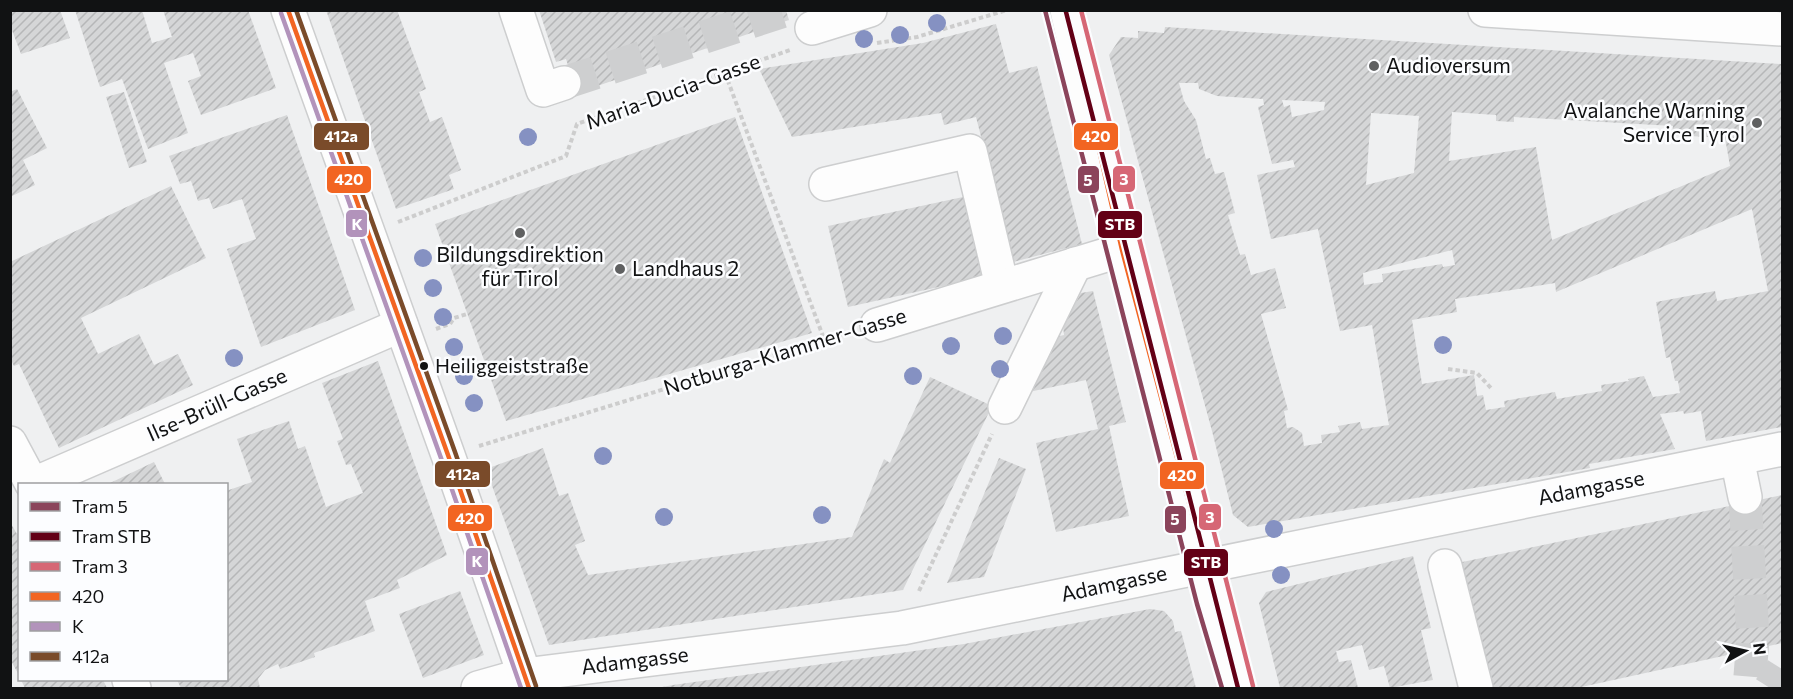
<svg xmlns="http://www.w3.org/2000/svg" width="1793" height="699" font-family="Commissioner,sans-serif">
  <defs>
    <pattern id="building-hatch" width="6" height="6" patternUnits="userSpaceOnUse" patternTransform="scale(1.5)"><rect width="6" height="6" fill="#d5d6d7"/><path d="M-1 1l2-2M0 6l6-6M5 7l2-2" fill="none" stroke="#b6b7b8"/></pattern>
  </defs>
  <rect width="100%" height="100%" fill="#eff0f1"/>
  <g fill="url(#building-hatch)" fill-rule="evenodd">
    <path d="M10,10h50l10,28 -49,16 -11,-29z"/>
    <path d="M75,10h67l10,33 20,-6 -9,-27h85l28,78 -75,27 -13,-34 13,-5 -8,-23 -29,10 24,70 -40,16 -26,-70 -22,8z"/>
    <path d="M326,10h71l29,79 -7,3 11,30 12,-5 19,53 -12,5 5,14 -58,20z"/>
    <path d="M539,10h247l3,10 -212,73 -11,-34 -10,3z"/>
    <path d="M996,24l13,49 28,-7 45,178 -69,18 -37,-145 -32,8 -3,-12 -149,24 -33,-68 164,-26z"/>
    <path d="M1165,27l617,37v363l-76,14 -5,-30 -17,3 -1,-3 -23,3 15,35 -86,15 1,4 -342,59 -15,-12 -21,-84 -103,-376 12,-18 17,1v-7l26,2zM1179,83h19l1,6 18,7 46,3 1,6 -6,2 14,57 21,-4 2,7 -38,8 14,64 47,-10 22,102 32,-6 17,100 -27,4 -2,-7 -22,4 2,6 -19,3 1,8 -18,3 -2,-13 -9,-6 -6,1 -3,-17 4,-1 -27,-96 25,-6 -11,-40 -24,7 -6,-21 -5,1 -12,-40 7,-2 -11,-41 -9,2 -5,-16 -4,1 -10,-39 -12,-19zM1282,100l43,2 -1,8 -32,7 -2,-12 -6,2zM1452,112l44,3v6l18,1v-5l159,9 -1,9 53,3 5,28 -178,74 -16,-93 -87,14zM1371,113l48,3 -5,57 -48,12zM1752,209l16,82 -51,10 -2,-10 -59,11 10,56 4,-1 5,24h3l2,12 -27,4 -9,-21 -16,3 1,2 -28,4 1,6 -45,8 -2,-7 -51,9 1,6 -19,3 -3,-15 -6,1 -3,-21 -52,9 -10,-64 45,-8 -2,-13 100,-16 1,9zM1452,250l3,15 -12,2 -1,-3 -60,10 1,8 -19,3 -1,-12z"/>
    <path d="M17,89l30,59 -24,12 12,25 -25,12v-105z"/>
    <path d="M124,92l23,70 -18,6 -23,-71z"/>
    <path d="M287,115l68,195 -94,37 -34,-98 29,-10 -14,-40 -29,10 -4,-11 -11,3 -7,-20 -11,3 -11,-28z"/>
    <path d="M735,117l77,216 -306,88 -71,-197z"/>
    <path d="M171,186l35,72 -125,60 17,36 41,-20 15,31 24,-11 15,31 -134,63 -40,-84 -5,2 -4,-8v-96z"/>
    <path d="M963,197l21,80 -136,30 -20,-81z"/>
    <path d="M1093,291l33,131 -17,4 20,90 -73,16 -20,-89 62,-14 -12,-49 -62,13 27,-55 13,-3 -1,-9 18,-33z"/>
    <path d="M378,361l69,194 -50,25 3,8 -35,13 10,30 -61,22 1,4 -35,12 -2,-5 -13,6 -7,9 2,9h-79l-4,-8h49v-189l26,-9 -15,-43 52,-18 9,28 7,-3 21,61 37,-14 -12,-29 -5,1 -9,-24 6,-2 -21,-56z"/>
    <path d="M930,377l62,29 -89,184 -354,55 -63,-176 57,-21 16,48 9,-3 17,48 -10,4 13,30 264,-38 32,-78 6,4z"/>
    <path d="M999,458l27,11 -42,108 -37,6z"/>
    <path d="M154,462l11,22h-57z"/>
    <path d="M1782,495v148l-205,45h-99l-30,-123z"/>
    <path d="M10,522l7,12 3,-2v145l-10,-18z"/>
    <path d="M1413,556l18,72 -10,2 12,50 -43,8 -6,-22 -15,4 -7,-25 -26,6 3,11 12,-2 7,28h-78l-21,-85 7,-11z"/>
    <path d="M460,591l24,64 -61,23 -24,-64z"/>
    <path d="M1150,609l14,2 9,10 2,11 6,-1 15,57h-539l16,-3 291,-41z"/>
    <path d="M21,680h82l4,8h-82z"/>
  </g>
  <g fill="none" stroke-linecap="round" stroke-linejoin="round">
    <g stroke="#cecfd0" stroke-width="33" stroke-dasharray="33 16" stroke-linecap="butt">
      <path d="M564,83l223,-73"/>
      <path d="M1745,497l8,142 -4,49"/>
      <path d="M1770,688l12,-19"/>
    </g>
    <defs>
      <g id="minor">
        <path d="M288,10l160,445 81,233"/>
        <path d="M516,10l27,80 21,-7"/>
        <path d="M1067,10l55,240 116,438"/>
        <path d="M1485,10l297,19"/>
        <path d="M812,28l58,-18"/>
        <path d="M826,184l144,-33 32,135"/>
        <path d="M877,325l245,-75"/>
        <path d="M1005,407l70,-143"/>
        <path d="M10,443l22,41"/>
        <path d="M1737,458l8,39"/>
        <path d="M34,484l367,-159"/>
        <path d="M1445,566l31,122"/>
        <path d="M129,680l5,8"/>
        <path d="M478,688l46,-13 378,-47 880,-179"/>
      </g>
    </defs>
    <use href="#minor" stroke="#cdcecf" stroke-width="36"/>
    <g stroke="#cdcdcd" stroke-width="4" stroke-dasharray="4.5 3" stroke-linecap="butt">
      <path d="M877,43l40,-6 90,-27"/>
      <path d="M725,73l99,266"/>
      <path d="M398,222l168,-66 11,-32 213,-74"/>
      <path d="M436,329l14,-5 4,-6 13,-4"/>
      <path d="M1448,369l29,4 14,15"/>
      <path d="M479,446l368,-113"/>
      <path d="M919,591l73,-157"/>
    </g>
    <use href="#minor" stroke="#fdfdfd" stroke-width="33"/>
    <defs>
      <g id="bus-1">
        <path d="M288,10l160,445 81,233"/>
        <path d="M1067,10l55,240 116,438"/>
      </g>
      <path id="bus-2" d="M281,13l160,445 80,230"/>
      <path id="bus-3" d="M296,10l159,442 81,234"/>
    </defs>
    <use href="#bus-1" stroke="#fcfdff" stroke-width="9"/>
    <use href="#bus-2" stroke="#fcfdff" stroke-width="9"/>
    <use href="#bus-3" stroke="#fcfdff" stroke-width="9"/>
    <use href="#bus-1" stroke="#f26522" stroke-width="4.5"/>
    <use href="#bus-2" stroke="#b293bb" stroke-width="4.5"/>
    <use href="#bus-3" stroke="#7a4b2a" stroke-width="4.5"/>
    <defs>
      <path id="tram-1" d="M1045,10l152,594 25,84"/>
      <path id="tram-2" d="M1066,12l172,676"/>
      <path id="tram-3" d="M1081,10l172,676"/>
    </defs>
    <use href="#tram-1" stroke="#fcfdff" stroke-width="9"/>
    <use href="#tram-2" stroke="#fcfdff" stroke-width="9"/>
    <use href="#tram-3" stroke="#fcfdff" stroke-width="9"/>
    <use href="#tram-1" stroke="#8b445b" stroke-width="4.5"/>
    <use href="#tram-2" stroke="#630016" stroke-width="4.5"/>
    <use href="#tram-3" stroke="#d66775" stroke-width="4.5"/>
  </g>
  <g fill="#8591c2">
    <circle cx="937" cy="23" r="9"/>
    <circle cx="900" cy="35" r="9"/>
    <circle cx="864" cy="39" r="9"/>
    <circle cx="528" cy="137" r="9"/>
    <circle cx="423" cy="258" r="9"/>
    <circle cx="433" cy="288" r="9"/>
    <circle cx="443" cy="317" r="9"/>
    <circle cx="1003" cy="336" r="9"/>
    <circle cx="1443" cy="345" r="9"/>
    <circle cx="951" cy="346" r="9"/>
    <circle cx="454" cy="347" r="9"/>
    <circle cx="234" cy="358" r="9"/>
    <circle cx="1000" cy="369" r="9"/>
    <circle cx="464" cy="376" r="9"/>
    <circle cx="913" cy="376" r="9"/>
    <circle cx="474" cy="403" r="9"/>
    <circle cx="603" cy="456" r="9"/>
    <circle cx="822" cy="515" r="9"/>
    <circle cx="664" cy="517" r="9"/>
    <circle cx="1274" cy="529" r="9"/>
    <circle cx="1281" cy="575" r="9"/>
  </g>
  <g fill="#5f6061" stroke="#fcfdff" stroke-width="2">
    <circle cx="1374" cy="66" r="6"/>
    <circle cx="1757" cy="123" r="6"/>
    <circle cx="520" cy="233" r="6"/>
    <circle cx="620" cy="269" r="6"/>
  </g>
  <circle fill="#111213" stroke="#fcfdff" stroke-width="2" cx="424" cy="366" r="5"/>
  <g text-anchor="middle" stroke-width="5" stroke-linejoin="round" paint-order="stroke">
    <g font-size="20" fill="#111213" stroke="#fcfdff" text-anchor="start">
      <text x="435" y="373">Heiliggeiststraße</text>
    </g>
    <g font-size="21" fill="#111213" stroke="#fcfdff" text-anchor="start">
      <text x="1386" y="73">Audioversum</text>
      <text x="1745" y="118" text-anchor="end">Avalanche Warning<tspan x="1745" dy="24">Service Tyrol</tspan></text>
      <text x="520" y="262" text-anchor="middle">Bildungsdirektion<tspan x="520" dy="24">für Tirol</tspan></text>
      <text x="632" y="276">Landhaus 2</text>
    </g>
    <g font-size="21" fill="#111213" stroke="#fcfdff">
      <text transform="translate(673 92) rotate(-20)" y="7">Maria-Ducia-Gasse</text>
      <text transform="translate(785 352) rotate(-17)" y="7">Notburga-Klammer-Gasse</text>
      <text transform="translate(217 405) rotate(-24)" y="7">Ilse-Brüll-Gasse</text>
      <text transform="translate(1591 488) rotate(-11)" y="7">Adamgasse</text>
      <text transform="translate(1114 584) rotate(-12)" y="7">Adamgasse</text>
      <text transform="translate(635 661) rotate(-7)" y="7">Adamgasse</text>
    </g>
  </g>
  <g stroke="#fcfdff" stroke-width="2">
    <rect x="313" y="122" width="57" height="29" rx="6" fill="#7a4b2a"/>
    <rect x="1073" y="122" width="46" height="29" rx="6" fill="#f26522"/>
    <rect x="1112" y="165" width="24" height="28" rx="6" fill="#d66775"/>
    <rect x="326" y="165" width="46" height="29" rx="6" fill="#f26522"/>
    <rect x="1077" y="165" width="23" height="29" rx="6" fill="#8b445b"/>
    <rect x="345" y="209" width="23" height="29" rx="6" fill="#b293bb"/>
    <rect x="1097" y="210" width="46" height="29" rx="6" fill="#630016"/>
    <rect x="434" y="460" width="57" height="28" rx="6" fill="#7a4b2a"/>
    <rect x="1159" y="461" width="46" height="29" rx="6" fill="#f26522"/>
    <rect x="1198" y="503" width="24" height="28" rx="6" fill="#d66775"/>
    <rect x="447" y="504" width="46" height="28" rx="6" fill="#f26522"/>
    <rect x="1164" y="505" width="23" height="29" rx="6" fill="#8b445b"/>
    <rect x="465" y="547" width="24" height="29" rx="6" fill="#b293bb"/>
    <rect x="1183" y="548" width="46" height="29" rx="6" fill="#630016"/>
  </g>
  <g font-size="16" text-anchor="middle" font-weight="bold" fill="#fff">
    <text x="341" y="142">412a</text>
    <text x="1096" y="142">420</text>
    <text x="1124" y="185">3</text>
    <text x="349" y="185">420</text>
    <text x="1088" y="186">5</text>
    <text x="357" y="230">K</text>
    <text x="1120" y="230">STB</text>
    <text x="463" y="480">412a</text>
    <text x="1182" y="481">420</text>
    <text x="1210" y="523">3</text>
    <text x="470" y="524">420</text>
    <text x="1175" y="525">5</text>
    <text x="477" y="567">K</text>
    <text x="1206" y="568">STB</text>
  </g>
  <rect width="1793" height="699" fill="none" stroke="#111213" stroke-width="24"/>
  <rect x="18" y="483" width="210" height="198" fill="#fcfdff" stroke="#9e9fa1" stroke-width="1.5"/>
  <rect x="30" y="502" width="30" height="9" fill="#8b445b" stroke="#9e9fa1" stroke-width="1.5"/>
  <text x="72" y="513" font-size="18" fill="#111213">Tram 5</text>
  <rect x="30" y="532" width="30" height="9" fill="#630016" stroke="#9e9fa1" stroke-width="1.5"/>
  <text x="72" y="543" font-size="18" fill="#111213">Tram STB</text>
  <rect x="30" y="562" width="30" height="9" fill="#d66775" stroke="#9e9fa1" stroke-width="1.5"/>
  <text x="72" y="573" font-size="18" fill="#111213">Tram 3</text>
  <rect x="30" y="592" width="30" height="9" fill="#f26522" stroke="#9e9fa1" stroke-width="1.5"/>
  <text x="72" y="603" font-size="18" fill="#111213">420</text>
  <rect x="30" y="622" width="30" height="9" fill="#b293bb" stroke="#9e9fa1" stroke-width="1.5"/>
  <text x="72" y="633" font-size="18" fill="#111213">K</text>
  <rect x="30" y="652" width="30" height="9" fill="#7a4b2a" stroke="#9e9fa1" stroke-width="1.5"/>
  <text x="72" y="663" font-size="18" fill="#111213">412a</text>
  <g transform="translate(1745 651) rotate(82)" stroke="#fcfdff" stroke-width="4.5" paint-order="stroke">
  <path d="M0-4.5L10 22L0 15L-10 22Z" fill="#111213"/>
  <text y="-9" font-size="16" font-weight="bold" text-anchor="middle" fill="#111213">N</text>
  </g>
</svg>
